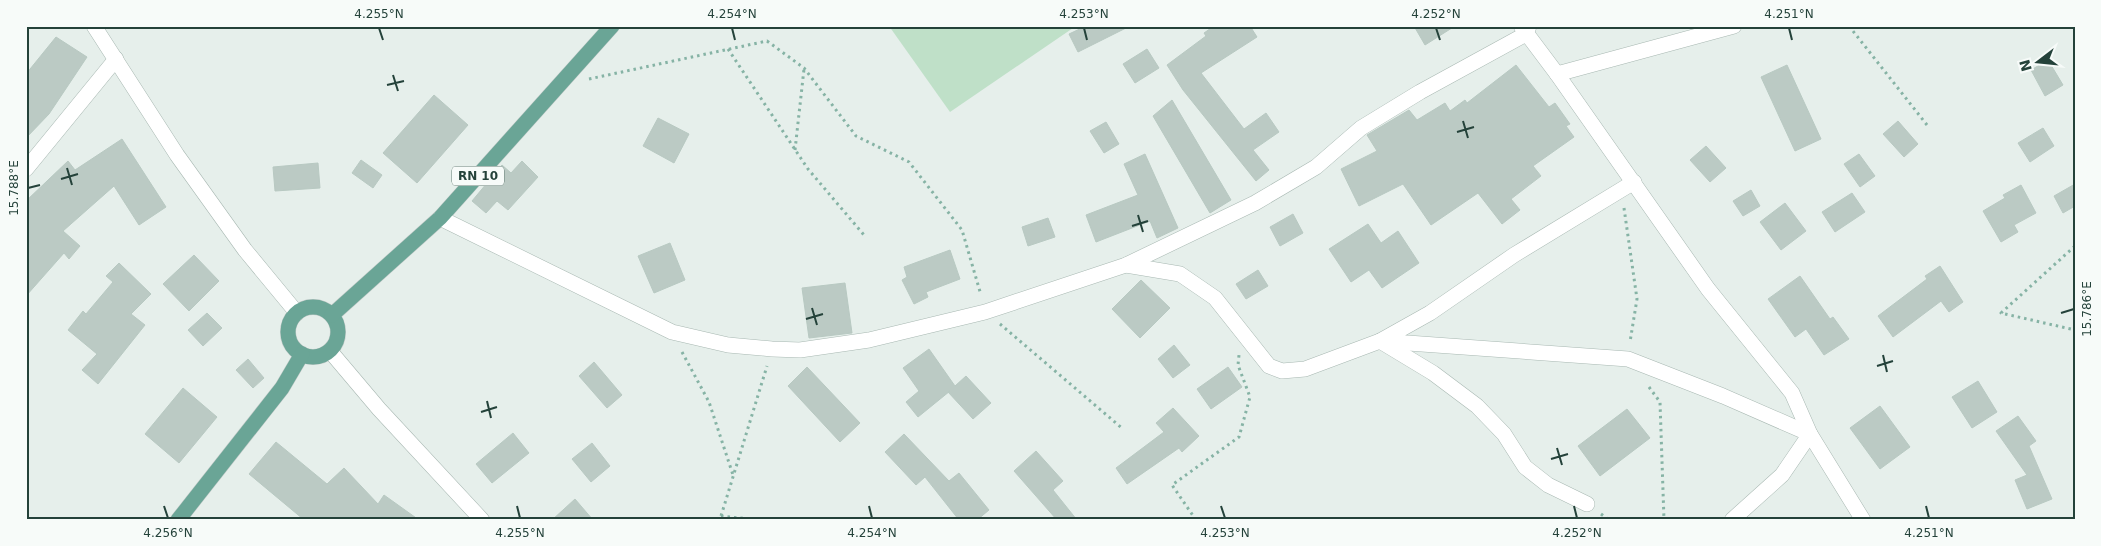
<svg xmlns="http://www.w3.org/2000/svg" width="2101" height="546" font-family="'DejaVu Sans',sans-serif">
  <rect width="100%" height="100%" fill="#e6efeb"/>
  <path fill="#bfe0c8" d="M889,26h187l-126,86z"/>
  <g fill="#bbcac4" stroke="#b8c9c2">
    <path d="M1086,26h44l-52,26 -9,-18z"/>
    <path d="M1214,26h36l7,11 -56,36 43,56 22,-16 13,19 -26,18 16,20 -13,11 -73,-91 -16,-25 39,-29 -2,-3z"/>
    <path d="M1414,26h41l-30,19z"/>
    <path d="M56,37l31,20 -38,57 -23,24v-64z"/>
    <path d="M1147,49l12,19 -24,15 -12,-19z"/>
    <path d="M2048,60l15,25 -18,11 -14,-26z"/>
    <path d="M1516,65l33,42 6,-4 15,21 -4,2 8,11 -41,29 8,10 -30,23 9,11 -18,14 -24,-31 -47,32 -28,-41 -44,22 -18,-37 36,-18 -10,-16 42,-25 8,10 28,-17 5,8 15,-11 2,3z"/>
    <path d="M1787,65l34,74 -26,12 -34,-74z"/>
    <path d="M434,95l34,30 -51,58 -34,-30z"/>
    <path d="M1172,100l59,100 -21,13 -57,-97z"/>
    <path d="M658,118l31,16 -15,29 -31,-17z"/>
    <path d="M1898,121l20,23 -14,13 -21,-23z"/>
    <path d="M1106,122l13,22 -15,9 -14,-22z"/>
    <path d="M2043,128l11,18 -24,16 -12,-19z"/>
    <path d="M122,139l44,68 -27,18 -25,-39 -51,45 17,15 -11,13 -5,-6 -38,43v-95l42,-40 7,9z"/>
    <path d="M1706,146l20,22 -16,14 -20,-22z"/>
    <path d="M1145,154l33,74 -21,10 -7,-17 -54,21 -10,-27 52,-20 -14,-31z"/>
    <path d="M1859,154l16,22 -15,11 -16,-23z"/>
    <path d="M361,160l21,15 -9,13 -21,-15z"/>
    <path d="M522,161l16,16 -30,33 -11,-9 -11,12 -14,-12 30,-36 9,8z"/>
    <path d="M318,163l2,25 -45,3 -2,-24z"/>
    <path d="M2075,184v22l-12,7 -9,-17z"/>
    <path d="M2021,185l15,28 -22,12 4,7 -17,10 -18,-31 22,-13 -2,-3z"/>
    <path d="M1751,190l9,16 -17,10 -10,-15z"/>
    <path d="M1852,193l13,19 -30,20 -13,-20z"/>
    <path d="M1785,203l21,28 -25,19 -21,-28z"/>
    <path d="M1293,214l10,19 -23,13 -10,-19z"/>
    <path d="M1048,218l7,19 -27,9 -6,-19z"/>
    <path d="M1368,224l13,19 17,-12 21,32 -37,25 -13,-18 -18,12 -22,-33z"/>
    <path d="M670,243l15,37 -31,13 -16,-37z"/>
    <path d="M950,250l10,29 -34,13 2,5 -14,7 -12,-24 5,-3 -3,-10z"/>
    <path d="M194,255l25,26 -30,30 -26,-27z"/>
    <path d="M119,263l32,31 -20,20 14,11 -47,59 -16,-14 15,-16 -29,-24 15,-19 3,3 27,-32 -7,-6z"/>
    <path d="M1940,266l23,36 -14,10 -8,-11 -48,36 -15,-21 49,-37 -2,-3z"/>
    <path d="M1258,270l10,16 -22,13 -10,-15z"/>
    <path d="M1800,276l30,43 3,-2 16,22 -25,16 -18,-26 -11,8 -27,-38z"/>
    <path d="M1141,280l29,28 -30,30 -28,-29z"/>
    <path d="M845,283l7,50 -43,5 -7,-50z"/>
    <path d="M207,313l15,15 -19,18 -15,-16z"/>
    <path d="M1174,345l16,20 -17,13 -15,-19z"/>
    <path d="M929,349l26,37 11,-10 25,27 -18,16 -25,-27 2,-1 -32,26 -12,-15 13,-11 -16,-23z"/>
    <path d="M248,359l16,19 -11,10 -17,-18z"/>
    <path d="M594,362l28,33 -15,13 -28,-32z"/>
    <path d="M807,367l53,56 -20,19 -52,-56z"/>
    <path d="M1228,367l14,20 -31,22 -14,-20z"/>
    <path d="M1978,381l19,31 -25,16 -20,-31z"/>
    <path d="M183,388l34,29 -38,46 -34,-29z"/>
    <path d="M1880,406l30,41 -30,22 -30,-41z"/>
    <path d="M1173,408l26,28 -17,16 -3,-4 -52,36 -11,-16 48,-36 -8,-9z"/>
    <path d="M1627,409l23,29 -50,38 -22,-30z"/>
    <path d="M2018,416l18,25 -7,5 23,53 -25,10 -12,-29 12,-5 -31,-44z"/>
    <path d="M513,433l16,20 -37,30 -16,-19z"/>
    <path d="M904,434l45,47 10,-8 30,37 -12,10h-18l-34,-43 -9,8 -31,-33z"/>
    <path d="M276,442l51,42 17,-16 34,36 6,-9 35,25 -116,-1 -54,-45z"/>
    <path d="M592,443l18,23 -19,16 -19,-23z"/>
    <path d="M1036,451l27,30 -10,9 24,30h-20l-43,-49z"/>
    <path d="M575,499l18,21h-41z"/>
  </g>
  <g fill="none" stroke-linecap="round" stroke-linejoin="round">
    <defs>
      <g id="minor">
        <path d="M94,26l83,129 68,95 52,63"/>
        <path d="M1521,26l36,48 151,215 84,104 18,41 -28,41 -50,45"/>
        <path d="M1557,74l177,-48"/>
        <path d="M26,169l90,-110"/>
        <path d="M1634,182l-120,73 -84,58 -50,28 248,18 95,37 87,38 53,86"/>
        <path d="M440,218l232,114 56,13 44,4 28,1 69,-10 116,-28 141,-47 129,-62 61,-36 45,-39 59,-36 106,-58 3,-8"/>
        <path d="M1126,265l54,9 35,24 54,68 13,5 23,-2 75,-28 53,32 44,33 27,28 21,33 23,18 39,19"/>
        <path d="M330,351l49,58 103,111"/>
      </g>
      <g id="major">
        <circle cx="313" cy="332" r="25"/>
        <path d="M332,315l108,-97 172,-192"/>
        <path d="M178,520l104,-132 20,-34"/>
      </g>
    </defs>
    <use href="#minor" stroke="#a8b8b2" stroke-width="16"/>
    <use href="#major" stroke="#c2cac8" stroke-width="16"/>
    <g stroke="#86b3a5" stroke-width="3" stroke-dasharray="2.5 4" stroke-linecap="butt">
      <path d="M1849,26l78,99"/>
      <path d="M728,49l80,120 56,66"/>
      <path d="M589,79l178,-38 37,27 52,68 53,26 53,68 19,65"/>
      <path d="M795,150l9,-81"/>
      <path d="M1624,208l13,91 -7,43"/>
      <path d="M2075,246l-74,67 74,17"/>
      <path d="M1000,324l123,105"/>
      <path d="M682,352l27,50 24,73"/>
      <path d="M1649,387l11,15 4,118"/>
      <path d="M1601,514l8,6"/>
      <path d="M721,516l37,4"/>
      <path d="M716,520l5,-4 46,-150"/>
      <path d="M1196,520l-24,-35 67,-48 11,-40 -12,-32 1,-10"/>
    </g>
    <use href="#minor" stroke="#fff" stroke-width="15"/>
    <use href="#major" stroke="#6aa596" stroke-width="15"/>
  </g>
  <path fill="none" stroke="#24423a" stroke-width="2" d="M379,28l4,12M732,28l3,12M1084,28l3,12M1436,28l4,12M1789,28l3,12M393,75l5,16M387,85l17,-4M1463,121l5,17M1457,132l17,-5M67,168l5,17M61,179l17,-5M28,188l12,-3M1138,215l5,17M1132,226l16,-5M812,308l5,17M2061,313l13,-4M806,319l17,-5M1883,355l4,17M1877,366l16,-5M487,401l4,17M481,412l16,-5M1557,448l5,17M1551,459l17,-5M164,506l4,12M517,506l3,12M869,506l3,12M1221,506l4,12M1574,506l3,12M1926,506l3,12"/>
  <g text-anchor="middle" stroke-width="4" stroke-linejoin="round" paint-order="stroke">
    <rect fill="#f7fbf9" stroke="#637a73" stroke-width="1" x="452" y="166.5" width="52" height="19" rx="4"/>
    <g font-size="12" font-weight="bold" fill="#24423a">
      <text x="478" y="180">RN 10</text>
    </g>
  </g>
  <rect width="2101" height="546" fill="none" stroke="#f7fbf9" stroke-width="55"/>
  <g transform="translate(2038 62) rotate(254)" stroke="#f7fbf9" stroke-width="4" paint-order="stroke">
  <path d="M0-4L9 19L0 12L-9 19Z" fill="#24423a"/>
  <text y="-8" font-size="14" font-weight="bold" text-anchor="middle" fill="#24423a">N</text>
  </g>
  <rect x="28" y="28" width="2046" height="490" fill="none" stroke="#24423a" stroke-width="2"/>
  <g font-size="12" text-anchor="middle" fill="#24423a">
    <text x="379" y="18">4.255°N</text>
    <text x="732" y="18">4.254°N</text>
    <text x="1084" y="18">4.253°N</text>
    <text x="1436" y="18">4.252°N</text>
    <text x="1789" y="18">4.251°N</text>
    <text transform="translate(14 188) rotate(-90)" y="4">15.788°E</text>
    <text transform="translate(2087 309) rotate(-90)" y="4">15.786°E</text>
    <text x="168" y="537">4.256°N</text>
    <text x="520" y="537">4.255°N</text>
    <text x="872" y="537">4.254°N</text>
    <text x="1225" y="537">4.253°N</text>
    <text x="1577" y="537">4.252°N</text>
    <text x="1929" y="537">4.251°N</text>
  </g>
</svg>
